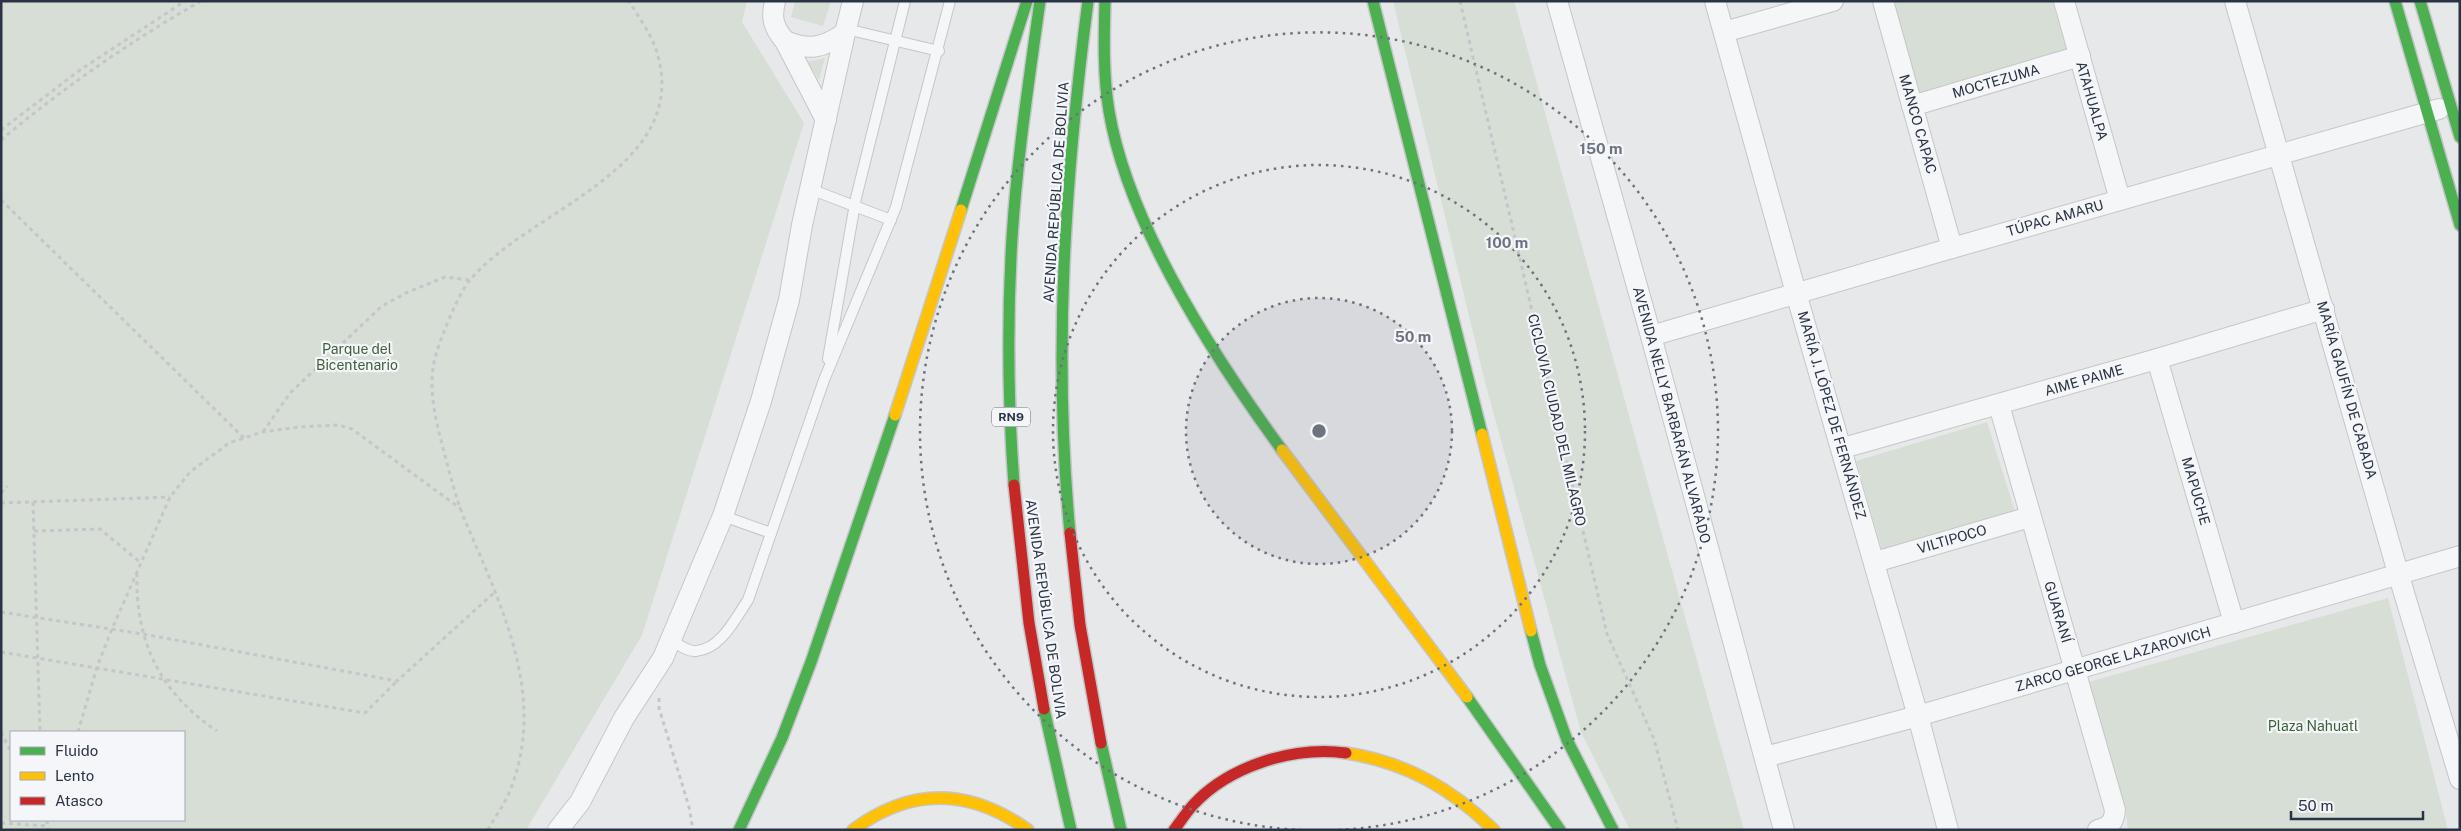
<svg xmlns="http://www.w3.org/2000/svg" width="2461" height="831" font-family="'Public Sans',sans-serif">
  <rect width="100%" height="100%" fill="#e6e8ea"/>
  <g fill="#d6ded6" fill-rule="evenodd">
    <path d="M1,1h746l-5,21 62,101 -162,512 -116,195h-525zM184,732v88h-173v-88z"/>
    <path d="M795,1h36l-8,25 -32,-9z"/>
    <path d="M1393,1h121l230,829h-114l-49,-98 -96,-350z"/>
    <path d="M1885,1h167l16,51 -154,43z"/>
    <path d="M825,58l-6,22 -12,-18z"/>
    <path d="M1987,422l30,96 -133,39 -28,-96z"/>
    <path d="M2388,598l60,232h-320l-2,-16 -41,-131z"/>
  </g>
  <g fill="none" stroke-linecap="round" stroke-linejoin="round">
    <defs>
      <g id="lane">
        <path d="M846,29l93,22"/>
        <path d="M810,189l81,31"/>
        <path d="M828,359l28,-161 49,-197"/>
        <path d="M723,516l48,17"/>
        <path d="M671,640c7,4 16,12 25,11 25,-2 39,-32 52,-51l76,-220 72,-173 54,-206"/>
      </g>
      <g id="street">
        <path d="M775,1c-4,17 -2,26 10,40l41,79"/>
        <path d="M1557,1l94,335 133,494"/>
        <path d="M1715,1l81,292 122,423 30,114"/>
        <path d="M1883,1l69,247"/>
        <path d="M2064,1l56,199"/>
        <path d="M2235,1l163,572 62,206"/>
        <path d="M1724,32l109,-31"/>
        <path d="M785,41c24,10 38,7 60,-8l8,-32"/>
        <path d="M1912,106l168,-50"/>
        <path d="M1651,336l301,-88 487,-139"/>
        <path d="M2157,359l77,264"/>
        <path d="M1999,405l116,405c-1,12 -5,17 -17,20"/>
        <path d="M1843,448l314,-89 167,-50"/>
        <path d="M1875,562l155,-45"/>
        <path d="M1765,757l153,-41 542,-160"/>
        <path d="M558,830l22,-28 44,-84 39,-60 60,-142 38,-115 28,-101 13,-75 43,-192"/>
      </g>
      <g id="fast">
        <path d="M1105,1c-1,37 -2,74 4,110 19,114 105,246 173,339"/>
        <path d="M1373,1l109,433"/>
        <path d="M2395,1l65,224"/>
        <path d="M2420,1l40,136"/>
        <path d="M961,210l66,-209"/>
        <path d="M1014,485c-6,-82 -7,-165 -2,-247 5,-79 17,-158 28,-237"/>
        <path d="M1070,533c-17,-179 -5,-355 18,-532"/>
        <path d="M1531,631l9,34 27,75 46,90"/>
        <path d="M1467,697l93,133"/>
        <path d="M1044,709l27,121"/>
        <path d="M1101,743l20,87"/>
        <path d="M739,830l43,-92 29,-76 84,-247"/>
      </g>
      <g id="slow">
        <path d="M895,415l66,-205"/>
        <path d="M1482,434l49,197"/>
        <path d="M1282,450l185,247"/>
        <path d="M1346,753c59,9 105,35 148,77"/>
        <path d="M853,830c58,-43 116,-42 175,0"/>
      </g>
      <g id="jam">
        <path d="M1014,485l15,138 15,86"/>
        <path d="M1070,533l10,92 21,118"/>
        <path d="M1174,830c6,-8 12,-17 19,-25 36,-39 100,-59 153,-52"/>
      </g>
    </defs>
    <use href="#lane" stroke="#c4c6c8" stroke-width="12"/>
    <use href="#street" stroke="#c4c6c8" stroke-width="22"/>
    <use href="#fast" stroke="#c4c6c8" stroke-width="14"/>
    <use href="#slow" stroke="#c4c6c8" stroke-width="14"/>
    <use href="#jam" stroke="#c4c6c8" stroke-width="14"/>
    <g stroke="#c5c6ca" stroke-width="3" stroke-dasharray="4 4" stroke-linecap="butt">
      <path d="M1460,1l147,633 47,105 24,91"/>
      <path d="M1,130l79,-60 105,-69"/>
      <path d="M1,140c62,-52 130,-99 200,-139"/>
      <path d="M1,200l243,238"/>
      <path d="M263,432l27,-39 92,-87 26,-14 37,-15 24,3"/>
      <path d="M1,493l6,-7"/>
      <path d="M33,502l7,230"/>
      <path d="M1,503l169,-6"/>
      <path d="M34,531l66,-2 41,34"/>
      <path d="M137,573c-2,68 23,120 80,158"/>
      <path d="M1,612l142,22 254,47 99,-90"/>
      <path d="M1,652l364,61 31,-31"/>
      <path d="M659,698v10l30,99 4,23"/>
      <path d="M1,732l10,20"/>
      <path d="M78,732l19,-65 15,-38 58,-132 20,-25 39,-29 33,-11 37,-5 40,-2 13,4 109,80"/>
      <path d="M47,820l1,10"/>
      <path d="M1,823l47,3"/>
      <path d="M488,830c7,-14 18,-27 23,-42 37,-96 -13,-188 -49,-275 -8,-21 -13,-43 -19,-65 -8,-31 -16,-62 -7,-94 6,-19 22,-60 34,-74 57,-69 219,-110 188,-224 -5,-20 -19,-38 -29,-55"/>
    </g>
    <use href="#lane" stroke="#f5f6f7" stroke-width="10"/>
    <use href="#street" stroke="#f5f6f7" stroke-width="20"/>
    <use href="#fast" stroke="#4caf50" stroke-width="11"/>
    <use href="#slow" stroke="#ffc107" stroke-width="11"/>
    <use href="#jam" stroke="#c62828" stroke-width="11"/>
  </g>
  <circle cx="1319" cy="431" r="133" fill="#6c737f" fill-opacity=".12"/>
  <g fill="none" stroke="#6c737f" stroke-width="2.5" stroke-dasharray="2.5 5">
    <circle cx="1319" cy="431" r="133"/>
    <circle cx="1319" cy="431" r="266"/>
    <path d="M1302 830A399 399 0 1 1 1336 830"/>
  </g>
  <g text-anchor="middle" stroke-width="4.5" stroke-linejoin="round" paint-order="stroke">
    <rect fill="#f4f6f9" stroke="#676e7b" stroke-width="1" x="992" y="407.5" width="38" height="19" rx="4"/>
    <g font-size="12" font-weight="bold" fill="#2b3445">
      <text x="1011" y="421">RN9</text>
    </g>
    <g font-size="14" fill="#2b3445" stroke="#f4f6f9">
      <text transform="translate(1996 81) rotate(-16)" y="5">MOCTEZUMA</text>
      <text transform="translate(2092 101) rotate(74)" y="5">ATAHUALPA</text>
      <text transform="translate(1918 124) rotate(74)" y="5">MANCO CAPAC</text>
      <text transform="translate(1056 192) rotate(-86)" y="5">AVENIDA REPÚBLICA DE BOLIVIA</text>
      <text transform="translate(2055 218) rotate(-16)" y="5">TÚPAC AMARU</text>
      <text transform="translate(2084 380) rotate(-16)" y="5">AIME PAIME</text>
      <text transform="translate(2347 390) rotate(74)" y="5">MARÍA GAUFÍN DE CABADA</text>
      <text transform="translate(1672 415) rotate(75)" y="5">AVENIDA NELLY BARBARÁN ALVARADO</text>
      <text transform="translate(1832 415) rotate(74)" y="5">MARÍA J. LÓPEZ DE FERNÁNDEZ</text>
      <text transform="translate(1557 420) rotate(77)" y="5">CICLOVIA CIUDAD DEL MILAGRO</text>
      <text transform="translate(2196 491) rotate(74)" y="5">MAPUCHE</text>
      <text transform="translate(1952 539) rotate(-16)" y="5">VILTIPOCO</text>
      <text transform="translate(1046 609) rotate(82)" y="5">AVENIDA REPÚBLICA DE BOLIVIA</text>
      <text transform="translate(2058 612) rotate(73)" y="5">GUARANÍ</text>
      <text transform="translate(2113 659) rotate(-16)" y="5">ZARCO GEORGE LAZAROVICH</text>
    </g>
    <g font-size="14" fill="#3f6138" stroke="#f4f6f9">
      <text x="357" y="354">Parque del<tspan x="357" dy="16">Bicentenario</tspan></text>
      <text x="2313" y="731">Plaza Nahuatl</text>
    </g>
  </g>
  <circle cx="1319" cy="431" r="8" fill="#6c737f" stroke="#f4f6f9" stroke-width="2.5"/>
  <g font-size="15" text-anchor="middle" font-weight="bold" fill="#6c737f" stroke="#f4f6f9" stroke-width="4.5" stroke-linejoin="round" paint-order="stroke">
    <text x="1601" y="154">150 m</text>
    <text x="1507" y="248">100 m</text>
    <text x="1413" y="342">50 m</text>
  </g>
  <rect width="2461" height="831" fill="none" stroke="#2b3445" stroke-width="5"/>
  <rect x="10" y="731" width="175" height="90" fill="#f4f6f9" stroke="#a4a8b1"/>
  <rect x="20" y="747" width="25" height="8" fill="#4caf50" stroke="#a4a8b1"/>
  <text x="55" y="756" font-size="15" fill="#2b3445">Fluido</text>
  <rect x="20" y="772" width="25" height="8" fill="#ffc107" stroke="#a4a8b1"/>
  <text x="55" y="781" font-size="15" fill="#2b3445">Lento</text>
  <rect x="20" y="797" width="25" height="8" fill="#c62828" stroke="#a4a8b1"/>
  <text x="55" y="806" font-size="15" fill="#2b3445">Atasco</text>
  <path d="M2291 811v8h132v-8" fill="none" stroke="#2b3445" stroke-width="2.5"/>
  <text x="2298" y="811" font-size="15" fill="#2b3445" stroke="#f4f6f9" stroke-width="4" paint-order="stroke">50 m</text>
</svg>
